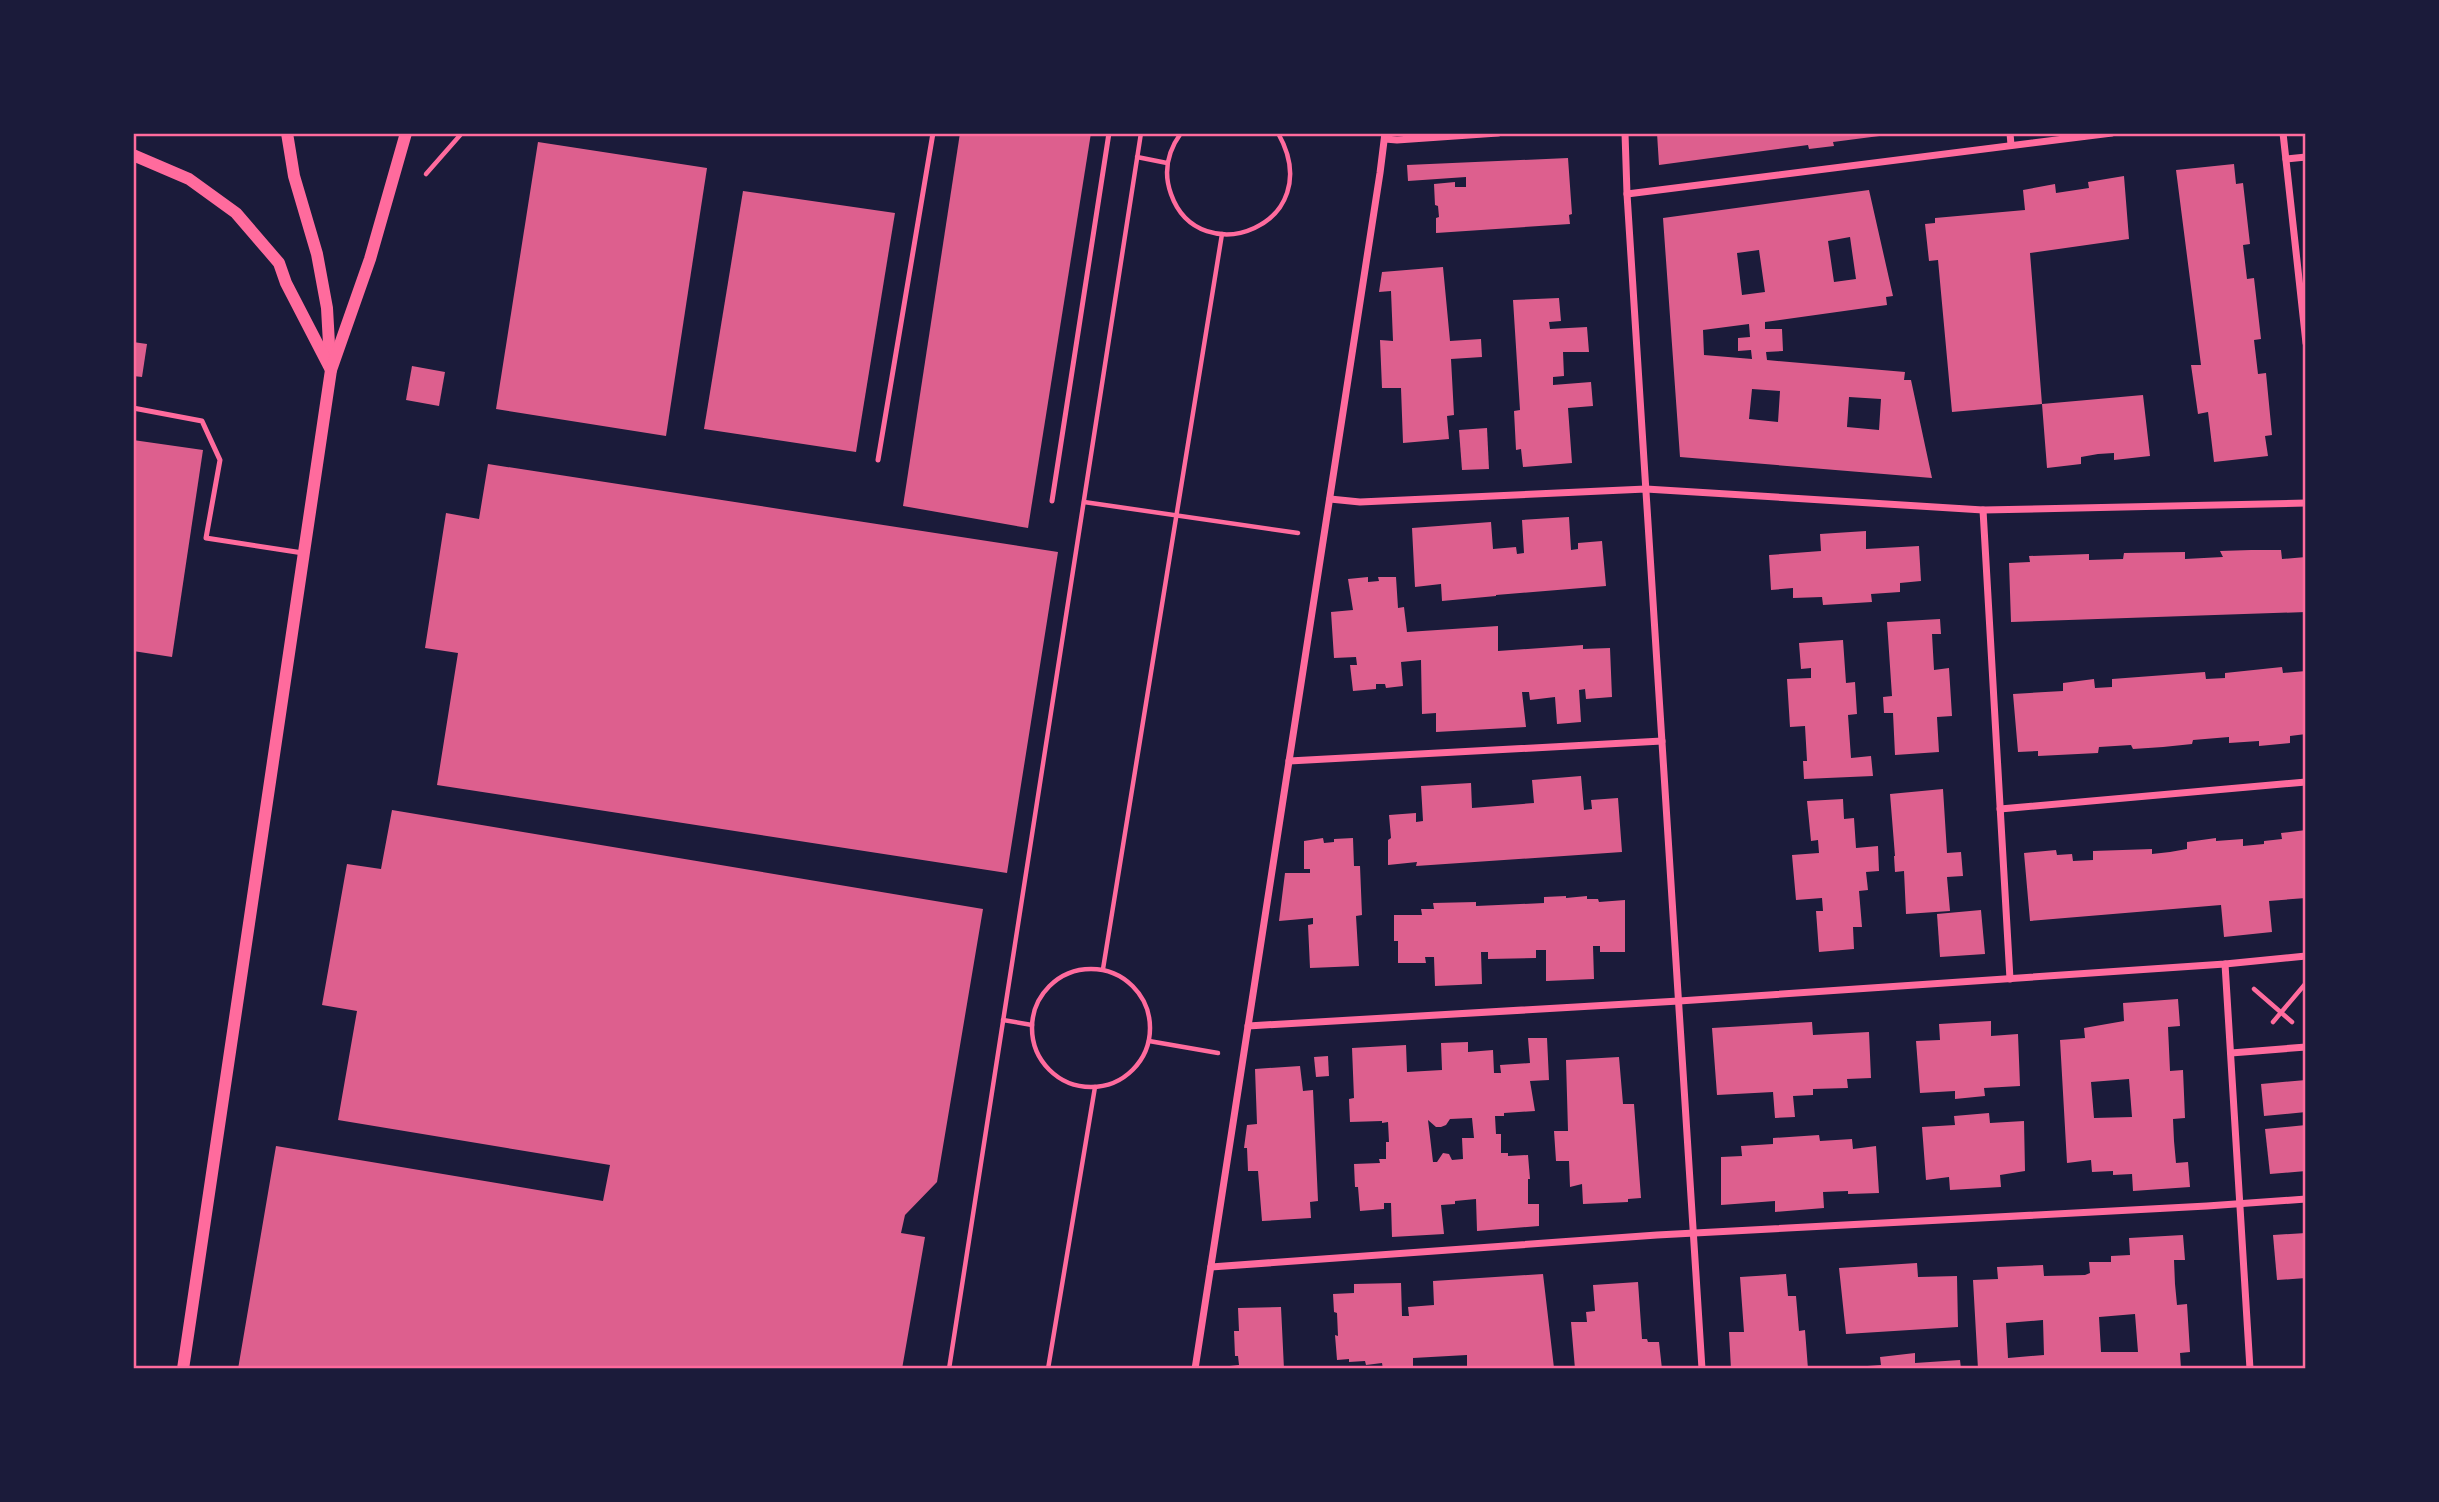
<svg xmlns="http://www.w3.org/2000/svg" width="2439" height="1502" font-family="Roboto,sans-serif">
  <rect width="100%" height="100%" fill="#1b1b3a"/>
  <g fill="#dd5f8e" fill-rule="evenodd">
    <path d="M960,133h131l-63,395 -125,-22z"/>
    <path d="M1657,133h230v2l-54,7 1,4 -25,3 -1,-4 -149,20z"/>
    <path d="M538,142l169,26 -41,268 -170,-27z"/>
    <path d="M1568,158l4,56 -3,1 1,9 -134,9v-15l3,-1 -1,-11 -3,-1 -1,-21 21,-2v5h11v-10l-58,4 -1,-16z"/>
    <path d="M2234,164l2,20 7,-1 7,61 -7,1 4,34 7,-1 7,61 -7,1 4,34 8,-1 6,62 -7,1 3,20 -54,6 -6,-50 -10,2 -7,-49h10l-25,-195z"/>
    <path d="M2124,176l5,63 -99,14 12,151 -90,8 -14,-152 -9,1 -4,-37 10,-1v-5l90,-8 -2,-20 32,-6 1,9 33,-5 -1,-6z"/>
    <path d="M1869,190l24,106 -7,1 1,8 -122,17v7h17l1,22 -17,1 1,8 138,12 -1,8h7l21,98 -252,-21 -17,-239zM1850,237l6,42 -22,3 -6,-41zM1759,250l6,42 -23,3 -5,-42zM1749,324l1,13 -12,1v13l13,-1 1,9 -48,-4 -1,-25zM1752,389l28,2 -2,31 -29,-3zM1849,397l32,2 -2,31 -32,-3z"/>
    <path d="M743,191l152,22 -39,239 -152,-23z"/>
    <path d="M1443,267l7,74 31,-2 1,18 -31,2 3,56 -7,1 2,23 -46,4 -2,-55h-19l-2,-48 13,1 -2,-50 -12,1 3,-20z"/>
    <path d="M1559,298l2,23 -12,1 1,7 37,-2 2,25h-26l1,24 -11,1v8l38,-3 2,24 -25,2 4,55 -49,4 -2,-18 -5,1 -2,-39 6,-1 -7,-110z"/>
    <path d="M133,342l14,2 -5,33 -9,-1z"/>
    <path d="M412,366l33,6 -6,34 -33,-6z"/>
    <path d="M2143,395l7,61 -36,4v-7l-16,1 -17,3v7l-34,4 -5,-64z"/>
    <path d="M1487,428l2,41 -27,1 -3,-40z"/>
    <path d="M133,440l70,10 -31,207 -39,-6z"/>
    <path d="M488,464l570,88 -51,321 -570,-88 21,-132 -33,-5 21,-135 33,6z"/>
    <path d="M1569,517l2,33 7,-1v-6l24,-2 4,45 -110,9v1l-54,5 -1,-17 -26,3 -3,-59 79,-6 2,27 23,-2 1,7 7,-1 -2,-33z"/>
    <path d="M1866,531v18l53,-3 2,35 -21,2v9l-29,2 1,8 -49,3 -1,-8 -29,1v-10l-22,2 -2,-35 52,-4 -1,-17z"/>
    <path d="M2251,550h30l1,9 24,-2v55l-295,10 -2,-59 21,-1 -1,-6 60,-2v6l34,-1 1,-6 61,-1v7l38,-2 -3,-6z"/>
    <path d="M1368,577v5l11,-1 -1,-4h18l2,31 6,-1 3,25 91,-6v25l85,-6v4l27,-1 2,49 -26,2 -1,-10 -6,1 2,32 -24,2 -2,-27 -25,3 -1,-8h-7l4,35 -90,5v-19l-14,1 -1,-54 -20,2 2,24 -17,2 -1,-4h-9v5l-23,2 -3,-26h7l-1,-8 -22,1 -3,-46 22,-2 -5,-31z"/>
    <path d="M1940,619l1,15h-9l2,36 15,-2 3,48 -15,1 2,35 -44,3 -2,-42h-9l-1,-16 9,-1 -5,-74z"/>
    <path d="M1843,640l3,43 9,-1 2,32 -9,1 3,43 20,-2 2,20 -69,3 -1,-18h4l-2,-35 -15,1 -3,-48 24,-1v-10l-10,1 -2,-26z"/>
    <path d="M2282,667l1,6 23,-2v63l-16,2v7l-31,3v-5l-30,2v-6l-36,3 -1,4 -29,3 -30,2 -2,-4 -32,2 -1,6 -60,3v-5l-20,1 -5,-58 50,-3v-8l31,-4 1,9 17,-1v-8l93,-7 1,7 19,-1v-5z"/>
    <path d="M1581,776l3,34 8,-1 -1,-9 27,-2 4,54 -206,14 1,-4 -29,3v-25l3,-2 -2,-23 27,-2v9l7,-1 -2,-35 50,-3 1,25 62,-5 -2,-23z"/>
    <path d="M1943,789l4,64 14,-1 2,24 -16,1 3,34 -44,3 -2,-43 -9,1 -1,-16h1l-5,-62z"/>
    <path d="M1843,799l1,20 10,-1 2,30 22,-2 1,25 -13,1 2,18 -9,1 3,36h-9l1,22 -35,3 -3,-41h7l-1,-13 -26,2 -4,-45 27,-2 -1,-13 -7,1 -4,-40z"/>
    <path d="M392,810l591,99 -46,273 -32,33 -4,18 24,4 -23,132h-664l38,-223 327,55 7,-36 -272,-45 19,-109 -35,-6 25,-141 34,5z"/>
    <path d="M2306,830v68l-37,3 3,31 -48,5 -3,-32 -191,16 -6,-68 32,-3 1,5 15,-1 1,7 20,-1v-9l59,-2v5l18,-2 17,-3v-7l29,-4v3l27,-2v7l21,-2v-3l18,-2 -1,-6z"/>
    <path d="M1323,838l1,5 10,-1v-3l19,-1 1,28h6l2,49 -6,1 3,50 -49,2 -2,-43 5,-1v-6l-34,3 6,-48h25v-4h-6v-28z"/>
    <path d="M1566,896v2l21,-2v3h11l1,3 26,-2v52h-25v-6h-7l1,33 -48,2v-31h-10v8l-48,1v-7h-7l1,32 -47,2 -1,-29h-9l1,6h-28v-22h-4v-26h28l-1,-6h13l-1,-6 43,-1v4l68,-3v-6z"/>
    <path d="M1981,910l4,44 -45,3 -3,-43z"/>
    <path d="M2178,999l2,27 -12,1 2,44 13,-1 2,48 -12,1 1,22 2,22 12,-1 2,25 -57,4 -1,-17 -19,1v-4l-21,1 -1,-12 -24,3 -7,-123 25,-2 -1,-10 40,-7 -1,-18zM2129,1079l3,38 -38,1 -3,-36z"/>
    <path d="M1991,1021v15l27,-2 2,52 -36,2 1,8 -30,3v-8l-35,2 -4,-52 24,-1 -1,-16z"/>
    <path d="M1812,1022l1,13 56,-3 2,46 -24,1 1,9 -35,1v6l-20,1 2,21 -20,1 -2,-26 -56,3 -5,-67z"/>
    <path d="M1528,1038h19l2,42 -19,1 5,30 -31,2v3h-9l1,18h5v19h7v3l20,-1 2,24h-2v25h11v22l-62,5 -1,-32 -21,2v3l-14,1 3,29 -52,3 -1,-34h-7v6l-24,2 -2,-24h-3l-1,-23 26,-1 -1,-4h7v-17h3l-1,-20 -6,1v-2l-32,1 -1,-23 5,-1 -2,-50 54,-3 1,27 35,-2 -1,-27 27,-1v10l25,-2 1,23h7l-1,-8 30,-2zM1472,1118l2,20h-12l1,21 -11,1 -3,-6 -6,-1 -6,9h-4l-5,-42 8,7h5l5,-2 4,-6z"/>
    <path d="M1328,1056l1,20 -13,1 -2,-20z"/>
    <path d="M1619,1057l4,47h11l7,94 -13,1v3l-45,2 -1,-20 -12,3 -1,-26h-13l-2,-30h14l-2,-71z"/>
    <path d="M1300,1066l3,25 10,-1 5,111 -8,1 1,16 -49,3 -4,-50h-10l-1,-23h-3l3,-23 10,-1 -2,-55z"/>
    <path d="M2306,1080v32l-42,4 -3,-32z"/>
    <path d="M1989,1113l1,10 34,-2 1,50 -25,4 1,12 -51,3 -1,-13 -23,3 -4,-53 33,-2 -1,-9z"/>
    <path d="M2306,1125v46l-36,3 -5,-45z"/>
    <path d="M1819,1135l1,6 32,-2 1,10 23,-3 3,47 -31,1v-3l-25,1 1,16 -49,4v-11l-54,4v-48l21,-1 -1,-10 32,-2v-6z"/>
    <path d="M2306,1233v45l-29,2 -4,-45z"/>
    <path d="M2183,1235l2,25h-11l1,24 2,21 10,-1 3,48 -10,1 1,16h-203l-5,-89 25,-1 -1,-12 46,-2 1,11 41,-1 5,-2 -1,-11h22v-6l19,-1 -1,-17zM2135,1314l3,38h-37l-2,-35zM2043,1320l1,35 -36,3 -2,-35z"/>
    <path d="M1917,1263l1,14 39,-1 1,51 -112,7 -7,-66z"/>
    <path d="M1543,1274l11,94 -87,1v-14l-54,3v11h-30l-1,-6 -16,2 -1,-4 -16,1v-3l-12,1 -2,-25 3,1 -1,-23 -3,-1 -1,-18 21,-1v-9l47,-1 1,33h7l-1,-9 26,-2 -1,-24z"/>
    <path d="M1786,1274l2,22h8l3,35 6,-1 3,39h-77l-2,-37h15l-4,-55z"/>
    <path d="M1638,1282l4,57h5l1,3h11l3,27h-87l-4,-47h16l-1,-10 9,-1 -2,-26z"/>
    <path d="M1281,1307l3,62h-64v-2l19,-2 -1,-9h-3l-1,-25h5l-1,-23z"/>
    <path d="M1915,1353v10l45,-3 1,9h-107v-2l27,-2 -1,-8z"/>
  </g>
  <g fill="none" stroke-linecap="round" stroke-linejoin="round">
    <g stroke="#ff6b9d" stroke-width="4.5">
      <path d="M1181,133c-13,18 -18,39 -10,61 28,80 159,31 107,-61"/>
      <path d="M1137,157l30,6"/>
      <path d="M426,174l36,-41"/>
      <path d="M1084,502l214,31"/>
      <circle cx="1091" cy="1028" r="59"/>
      <path d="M1103,969l119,-735"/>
      <path d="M2254,989l38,33"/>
      <path d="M1003,1020l29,5"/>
      <path d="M2273,1022l33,-39"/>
      <path d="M1149,1041l69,12"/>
      <path d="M949,1369l192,-1236"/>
      <path d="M1048,1369l47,-282"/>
    </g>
    <g stroke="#ff6b9d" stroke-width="5">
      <path d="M133,408l69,13 18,39 -14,78 97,15"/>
      <path d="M878,460l55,-327"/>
      <path d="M1052,501l57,-368"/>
    </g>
    <g stroke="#ff6b9d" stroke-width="7">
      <path d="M1625,133l2,61 75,1175"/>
      <path d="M2010,133l1,12"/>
      <path d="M2283,133l23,210"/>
      <path d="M1385,139l12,1 101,-7"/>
      <path d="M2286,159l20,-2"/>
      <path d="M1627,194l485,-61"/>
      <path d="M1330,499l30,3 286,-13 337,21 323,-7"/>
      <path d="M1983,510l27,469"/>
      <path d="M1289,761l373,-20"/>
      <path d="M2000,809l306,-27"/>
      <path d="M2225,964l25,405"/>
      <path d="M1248,1026l431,-25 546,-37 81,-8"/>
      <path d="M2231,1053l75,-6"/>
      <path d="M1211,1267l446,-32 550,-29 99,-7"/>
      <path d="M1195,1369l185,-1196 5,-40"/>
    </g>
    <g stroke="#ff6b9d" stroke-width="12">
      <path d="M287,133l7,43 23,78 10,54 3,54"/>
      <path d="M133,155l56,24 47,34 43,50 7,20 45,87"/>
      <path d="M183,1369l148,-999 39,-111 36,-126"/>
    </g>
  </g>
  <rect width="2439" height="1502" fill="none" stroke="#1b1b3a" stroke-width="270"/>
  <rect x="135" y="135" width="2169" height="1232" fill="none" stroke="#ff6b9d" stroke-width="2.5"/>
</svg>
